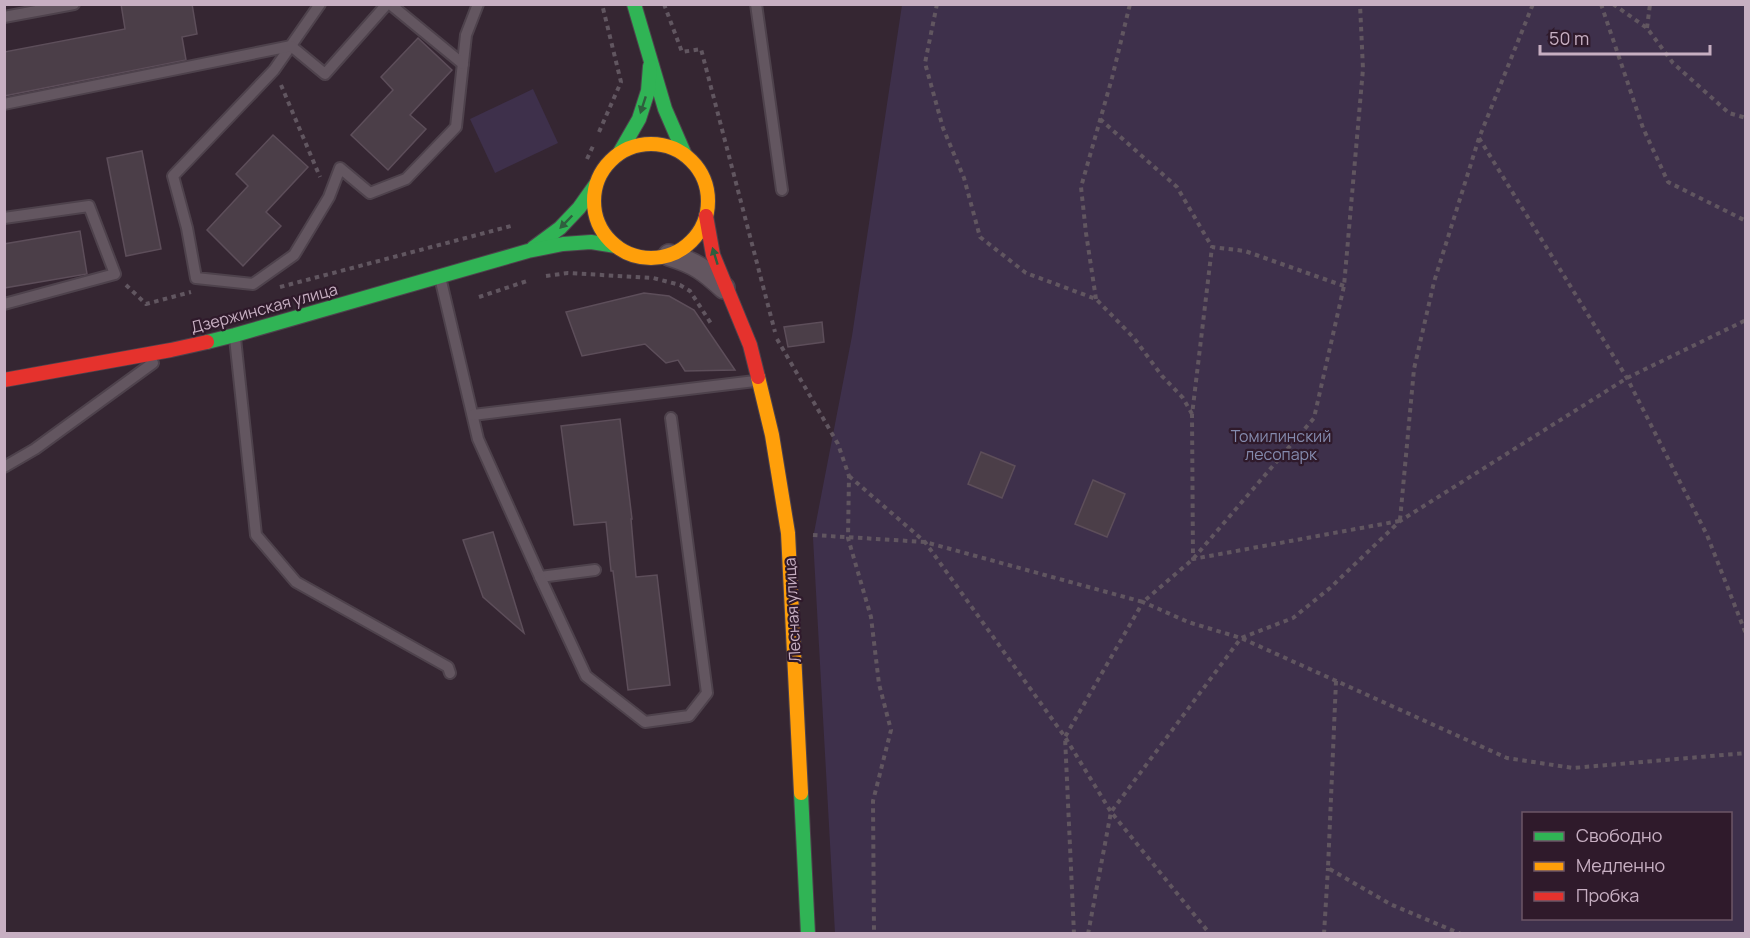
<svg xmlns="http://www.w3.org/2000/svg" width="1750" height="938" font-family="Manrope,sans-serif">
  <rect width="100%" height="100%" fill="#352632"/>
  <g fill="#3e304b" fill-rule="evenodd">
    <path d="M902,5h843v928h-910l-22,-395 39,-202zM1524,814h206v104h-206z"/>
    <path d="M533,89l25,54 -63,30 -25,-54z"/>
  </g>
  <g fill="#4b3e48" stroke="#5d4e5a" stroke-width="1.5">
    <path d="M121,4h71l5,30 -15,3 4,23 -182,36v-44l121,-23z"/>
    <path d="M418,38l34,32 -42,45 16,14 -38,41 -37,-35 42,-45 -12,-13z"/>
    <path d="M273,135l35,32 -42,45 15,14 -38,40 -36,-36 41,-44 -12,-12z"/>
    <path d="M142,151l19,98 -35,7 -19,-98z"/>
    <path d="M80,231l7,43 -83,14v-44z"/>
    <path d="M644,293l25,3 25,14 41,60 -50,1 -7,-11 -12,3 -21,-19 -63,12 -16,-44z"/>
    <path d="M822,322l2,20 -36,5 -4,-20z"/>
    <path d="M620,419l12,100h-1l5,58 21,-2 13,110 -42,5 -15,-119h-2l-5,-49 -32,3 -13,-99z"/>
    <path d="M981,452l34,14 -13,32 -34,-14z"/>
    <path d="M1093,480l32,14 -18,43 -32,-13z"/>
    <path d="M493,532l31,101 -41,-36 -20,-57z"/>
  </g>
  <g fill="none" stroke-linecap="round" stroke-linejoin="round">
    <defs>
      <g id="lane">
        <path d="M320,4l-46,66 -101,106 14,52 9,50 57,6 41,-29 35,-58 11,-29 30,25 36,-14 50,-52 10,-92 12,-31"/>
        <path d="M390,4l73,60"/>
        <path d="M756,4l26,186"/>
        <path d="M4,17l70,-13"/>
        <path d="M4,104l287,-58 34,28 62,-70"/>
        <path d="M4,218l85,-12 26,68 -111,30"/>
        <path d="M440,277l38,162 62,138 55,-7"/>
        <path d="M235,338l21,197 40,47 152,85 2,6"/>
        <path d="M473,415l282,-34"/>
        <path d="M4,467l31,-18 118,-86"/>
        <path d="M540,577l46,99 59,46 44,-6 18,-23 -36,-275"/>
      </g>
      <path id="street" d="M669,255c26,8 36,15 55,33"/>
      <g id="fast">
        <path d="M634,4l31,105 20,46"/>
        <path d="M620,152l19,-33 9,-28 2,-25"/>
        <path d="M533,248l27,-20 19,-20 17,-24"/>
        <path d="M207,342l28,-7 293,-84 35,-7 28,-2 25,4"/>
        <path d="M801,793l7,141"/>
      </g>
      <g id="slow">
        <circle cx="651" cy="201" r="57"/>
        <path d="M758,377l14,58 16,98 13,260"/>
      </g>
      <g id="jam">
        <path d="M706,216l7,39 37,90 8,32"/>
        <path d="M4,380l167,-30 36,-8"/>
      </g>
    </defs>
    <use href="#lane" stroke="#4e424c" stroke-width="14"/>
    <use href="#street" stroke="#4e424c" stroke-width="24"/>
    <use href="#fast" stroke="#4e424c" stroke-width="16"/>
    <use href="#slow" stroke="#4e424c" stroke-width="16"/>
    <use href="#jam" stroke="#4e424c" stroke-width="16"/>
    <g stroke="#615660" stroke-width="4" stroke-dasharray="4.5 4.5" stroke-linecap="butt">
      <path d="M664,4l18,48 19,-3 74,283"/>
      <path d="M937,4l-12,59 18,65 21,50 16,59 46,36 70,26 38,39 28,38 21,22 9,16"/>
      <path d="M1601,4l42,124 25,54 78,39"/>
      <path d="M1613,4l34,24 26,35 56,50 17,5"/>
      <path d="M1647,28l3,-24"/>
      <path d="M281,85l39,92"/>
      <path d="M1100,119l77,68 35,60"/>
      <path d="M599,132l22,-50 -19,-78"/>
      <path d="M1479,138l148,240 80,157 39,99"/>
      <path d="M587,159l7,-15"/>
      <path d="M546,276l22,-3 85,5 27,7 10,6 22,34"/>
      <path d="M126,285l20,19 45,-12"/>
      <path d="M1344,286l-99,-35 -33,-4 -20,168 1,144 206,-38"/>
      <path d="M280,287l231,-61"/>
      <path d="M479,297l51,-17"/>
      <path d="M1096,299l-10,-66 -5,-46 31,-109 18,-74"/>
      <path d="M777,339l61,105 11,32 -1,62 23,79 8,67 12,46 -18,71 1,133"/>
      <path d="M849,476l76,66 140,195 46,75 99,122"/>
      <path d="M1400,520l14,-151 20,-87 45,-144 54,-134"/>
      <path d="M813,535l112,7 218,60 50,-43 121,-141 30,-132 19,-217 -3,-65"/>
      <path d="M1336,681l-8,187 62,36 71,30"/>
      <path d="M1074,934l-9,-197 78,-135 45,20 53,16 266,120 66,10 173,-15"/>
      <path d="M1088,934l23,-122 130,-174 52,-20 37,-30 70,-67 227,-143 119,-58"/>
      <path d="M1324,934l4,-66"/>
    </g>
    <use href="#lane" stroke="#635660" stroke-width="10"/>
    <use href="#street" stroke="#635660" stroke-width="21"/>
    <use href="#fast" stroke="#30b455" stroke-width="14"/>
    <use href="#slow" stroke="#ff9f0a" stroke-width="14"/>
    <use href="#jam" stroke="#e5322d" stroke-width="14"/>
  </g>
  <defs><path id="oneway-solid" d="M-6-.8H1V-3.2L6.5 0L1 3.2V.8H-6Z" transform="scale(1.5)"/></defs>
  <g fill="#2f5f3e">
    <use href="#oneway-solid" transform="translate(643 105) rotate(108)"/>
    <use href="#oneway-solid" transform="translate(566 222) rotate(134)"/>
    <use href="#oneway-solid" transform="translate(715 256) rotate(-107)"/>
  </g>
  <g text-anchor="middle" stroke-width="4.5" stroke-linejoin="round" paint-order="stroke">
    <g font-size="16" fill="#c7afc2" stroke="#2f1a2b">
      <text transform="translate(264 308) rotate(-15)" y="6">Дзержинская улица</text>
      <text transform="translate(792 610) rotate(-93)" y="6">Лесная улица</text>
    </g>
    <g font-size="16" fill="#848aad" stroke="#2f1a2b">
      <text x="1281" y="442">Томилинский<tspan x="1281" dy="18">лесопарк</tspan></text>
    </g>
  </g>
  <rect width="1750" height="938" fill="none" stroke="#c7afc2" stroke-width="12"/>
  <rect x="1522" y="812" width="210" height="108" fill="#2f1a2b" stroke="#6c5667" stroke-width="1.5"/>
  <rect x="1534" y="832" width="30" height="9" fill="#30b455" stroke="#6c5667" stroke-width="1.5"/>
  <text x="1576" y="842" font-size="18" fill="#c7afc2">Свободно</text>
  <rect x="1534" y="862" width="30" height="9" fill="#ff9f0a" stroke="#6c5667" stroke-width="1.5"/>
  <text x="1576" y="872" font-size="18" fill="#c7afc2">Медленно</text>
  <rect x="1534" y="892" width="30" height="9" fill="#e5322d" stroke="#6c5667" stroke-width="1.5"/>
  <text x="1576" y="902" font-size="18" fill="#c7afc2">Пробка</text>
  <path d="M1540 45v9h170v-9" fill="none" stroke="#c7afc2" stroke-width="3"/>
  <text x="1549" y="45" font-size="18" fill="#c7afc2" stroke="#2f1a2b" stroke-width="4.5" paint-order="stroke">50 m</text>
</svg>
